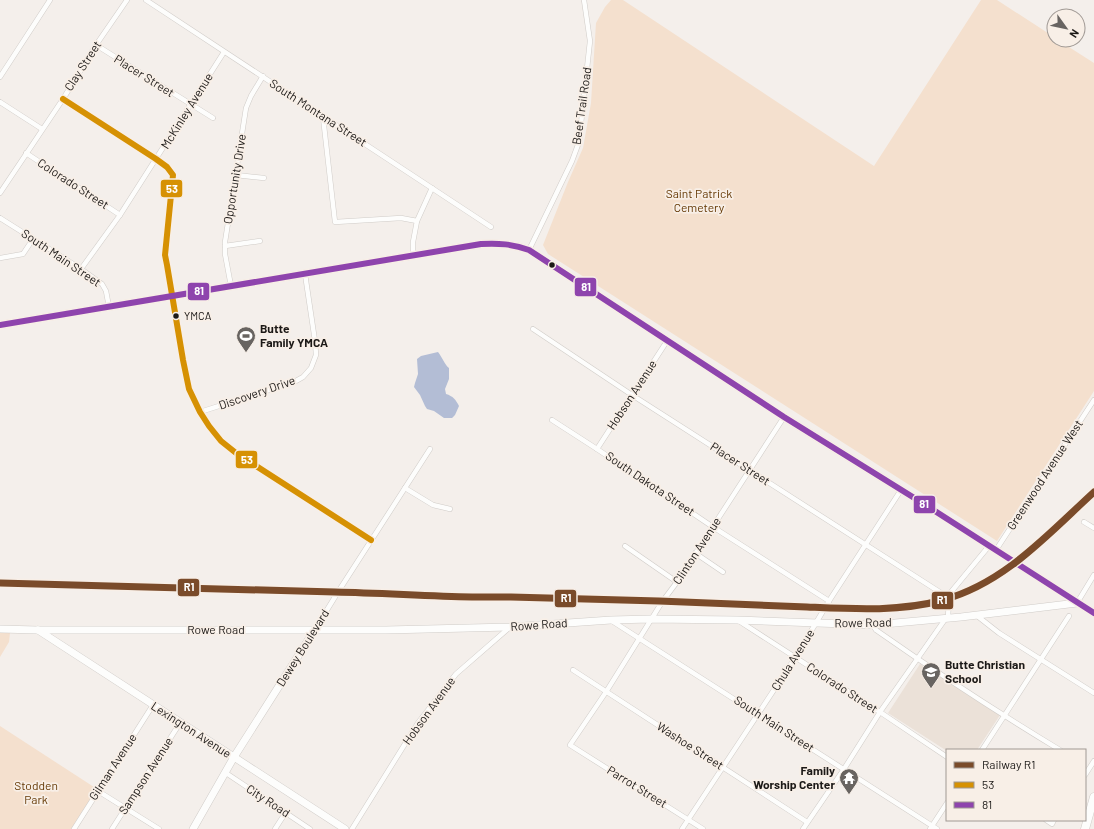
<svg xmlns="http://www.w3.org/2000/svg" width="1094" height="829" font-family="Barlow,sans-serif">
  <rect width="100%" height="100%" fill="#f4efeb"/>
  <path fill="#ebe1d8" d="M920,664l80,51 -23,35h-30v1l-59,-38z"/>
  <g fill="#f4e0ce">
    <path d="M611,0h12l251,166 107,-166h16l57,37v3h4l36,23v328l-97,150 -449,-287 -5,-9 25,-63 15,-34 8,-45 5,-80 9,-16z"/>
    <path d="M0,632l10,1 -1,9 -9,15z"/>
    <path d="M0,726l97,63 -26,40h-71z"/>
  </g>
  <path fill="#b3bdd5" d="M438,352c4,5 7,13 11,16v11l-4,10 1,5c7,2 10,6 13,12l-4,9 -3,3h-8l-10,-7 -7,-2 -2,-3 -5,-11 -6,-8 1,-4 3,-9 -1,-15 4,-3z"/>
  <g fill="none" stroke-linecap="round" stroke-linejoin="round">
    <defs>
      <g id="street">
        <path d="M146,0l345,227"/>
        <path d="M96,45l117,73"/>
        <path d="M0,77l50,-77"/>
        <path d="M63,99l93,60 11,8 6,8 -8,80 2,10 16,95 6,29 11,23 9,14 12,15 15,12 135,87"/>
        <path d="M0,102l42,27"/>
        <path d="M323,117l12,105 66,-4 16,3"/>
        <path d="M26,153l94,62"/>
        <path d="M236,175l28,3"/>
        <path d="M0,193l63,-94 33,-54 31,-45"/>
        <path d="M0,218l81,51 21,15 4,7 3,16"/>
        <path d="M225,246l35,-5"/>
        <path d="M529,250l43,-89 7,-19 11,-101 -6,-41"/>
        <path d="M413,255v-13l4,-21 15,-33"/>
        <path d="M0,258l23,-4 10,-15"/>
        <path d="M81,269l39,-54 104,-163"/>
        <path d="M231,286l-6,-32v-12l21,-134 5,-12 12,-20"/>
        <path d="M533,329l99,66 317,203"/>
        <path d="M200,412l94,-30 9,-5 8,-9 5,-13 -1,-14 -10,-67"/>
        <path d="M552,420l45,29 116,78 116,74"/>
        <path d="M597,449l70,-108"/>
        <path d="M405,488l28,17 17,4"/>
        <path d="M1084,522l10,6"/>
        <path d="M625,546l52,36"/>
        <path d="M996,550l98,-150"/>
        <path d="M695,553l28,19"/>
        <path d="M1077,603l17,-28"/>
        <path d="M976,615l23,18 95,60"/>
        <path d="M948,618l1,-20 2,-6 38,-46"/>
        <path d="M612,621l325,208"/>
        <path d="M739,621l141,91 67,45"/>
        <path d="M873,625l3,5c60,42 121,82 184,120"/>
        <path d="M314,631l24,-39 92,-143"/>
        <path d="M573,670l234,152"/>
        <path d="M982,750l87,-134"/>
        <path d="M226,773l84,56"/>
        <path d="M1085,775l9,-14"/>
        <path d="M98,791l61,38"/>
        <path d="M1046,820l6,4 2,-4"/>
        <path d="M74,829l79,-124"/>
        <path d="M112,829l68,-106"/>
        <path d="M275,829l11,-17"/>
        <path d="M352,829l66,-106 38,-49 54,-47"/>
        <path d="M682,829l113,-171 34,-57 72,-111"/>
        <path d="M703,829l-133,-84 36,-53 56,-90 15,-20 107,-165"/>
        <path d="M803,829l41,-60 36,-57 66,-94"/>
        <path d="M930,829l17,-26"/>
      </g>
      <g id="secondary">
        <path d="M0,325l481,-81c18,-1 31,0 48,6l255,167 140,87 170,109"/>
        <path d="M0,629l37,1h349l124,-3 101,-7 40,-1 86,1 136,5 88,-8 116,-14"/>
        <path d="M38,630l307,199"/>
        <path d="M193,829l41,-72 80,-126"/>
      </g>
      <path id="highway" d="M1085,829l9,-32"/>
    </defs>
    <use href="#street" stroke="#d0ccc8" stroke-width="5.5"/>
    <use href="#secondary" stroke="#d0ccc8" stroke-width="8"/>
    <use href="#highway" stroke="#d0ccc8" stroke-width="9"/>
    <use href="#street" stroke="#fdfdfc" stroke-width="4.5"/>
    <use href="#secondary" stroke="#fdfdfc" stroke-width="7"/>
    <use href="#highway" stroke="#fdfdfc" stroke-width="8"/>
    <defs>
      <path id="bus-1" d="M63,99l93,60 11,8 6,8 -8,80 2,10 16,95 6,29 11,23 9,14 12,15 15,12 135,87"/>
      <path id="bus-2" d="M0,325l481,-81c18,-1 31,0 48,6l255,167 140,87 170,109"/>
    </defs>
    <use href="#bus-1" stroke="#f8efe7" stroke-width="9"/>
    <use href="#bus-2" stroke="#f8efe7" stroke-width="9"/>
    <use href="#bus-1" stroke="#d69103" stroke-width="6"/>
    <use href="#bus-2" stroke="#8e44ad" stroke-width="6"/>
    <defs>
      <path id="rail-1" d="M0,583c112,3 224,5 335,9 46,1 91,4 137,5 13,0 26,0 39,0 50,1 99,3 148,4 49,2 99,4 148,6 45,2 92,5 136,-7 62,-17 105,-66 151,-108"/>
    </defs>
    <use href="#rail-1" stroke="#f8efe7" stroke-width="10"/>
    <use href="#rail-1" stroke="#7a4b2a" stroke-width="7"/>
  </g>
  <defs>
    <symbol id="stadium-pin" viewBox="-11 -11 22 30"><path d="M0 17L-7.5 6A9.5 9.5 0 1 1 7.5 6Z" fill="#686461" stroke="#f8efe7"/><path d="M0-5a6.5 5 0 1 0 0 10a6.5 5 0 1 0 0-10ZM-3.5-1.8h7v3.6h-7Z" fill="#fff"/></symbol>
    <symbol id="school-pin" viewBox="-11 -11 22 30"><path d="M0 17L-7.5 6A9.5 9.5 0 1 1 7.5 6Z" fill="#686461" stroke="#f8efe7"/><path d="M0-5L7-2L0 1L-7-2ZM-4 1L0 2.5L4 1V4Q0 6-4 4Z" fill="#fff"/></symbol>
    <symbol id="temple-pin" viewBox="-11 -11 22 30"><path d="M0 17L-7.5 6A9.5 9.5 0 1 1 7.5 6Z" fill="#686461" stroke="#f8efe7"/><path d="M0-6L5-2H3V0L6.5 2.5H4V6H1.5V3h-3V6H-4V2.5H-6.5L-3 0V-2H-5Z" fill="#fff"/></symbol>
  </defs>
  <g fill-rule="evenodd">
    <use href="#stadium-pin" x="235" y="325" width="22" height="30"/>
    <use href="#school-pin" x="920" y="661" width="22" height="30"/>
    <use href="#temple-pin" x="838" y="767" width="22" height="30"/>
  </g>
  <g fill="#1c1917" stroke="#f8efe7" stroke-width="1.5">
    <circle cx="552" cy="265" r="3.5"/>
    <circle cx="176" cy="316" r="3.5"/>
  </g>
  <g text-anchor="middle" stroke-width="3.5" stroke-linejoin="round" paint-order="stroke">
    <g font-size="11" fill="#1c1917" stroke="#f8efe7" text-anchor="start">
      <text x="184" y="320">YMCA</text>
    </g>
    <g font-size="12" fill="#1c1917" stroke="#f8efe7">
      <text transform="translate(83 66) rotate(-57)" y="4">Clay Street</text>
      <text transform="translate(144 76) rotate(32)" y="4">Placer Street</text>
      <text transform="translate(582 106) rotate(-82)" y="4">Beef Trail Road</text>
      <text transform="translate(187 111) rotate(-58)" y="4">McKinley Avenue</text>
      <text transform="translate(318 113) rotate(33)" y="4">South Montana Street</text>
      <text transform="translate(235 179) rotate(-81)" y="4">Opportunity Drive</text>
      <text transform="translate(73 184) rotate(33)" y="4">Colorado Street</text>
      <text transform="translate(61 258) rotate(34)" y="4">South Main Street</text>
      <text transform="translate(257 393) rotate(-19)" y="4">Discovery Drive</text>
      <text transform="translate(632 395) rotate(-57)" y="4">Hobson Avenue</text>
      <text transform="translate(740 464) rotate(33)" y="4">Placer Street</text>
      <text transform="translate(1045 475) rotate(-57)" y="4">Greenwood Avenue West</text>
      <text transform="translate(650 484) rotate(34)" y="4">South Dakota Street</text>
      <text transform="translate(697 551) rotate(-57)" y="4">Clinton Avenue</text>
      <text transform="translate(863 623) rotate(-1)" y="4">Rowe Road</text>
      <text transform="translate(539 625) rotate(-4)" y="4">Rowe Road</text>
      <text x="216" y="634">Rowe Road</text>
      <text transform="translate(303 648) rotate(-58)" y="4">Dewey Boulevard</text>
      <text transform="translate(793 660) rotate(-58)" y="4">Chula Avenue</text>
      <text transform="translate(842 688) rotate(33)" y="4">Colorado Street</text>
      <text transform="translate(429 711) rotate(-54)" y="4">Hobson Avenue</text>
      <text transform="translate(774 724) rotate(33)" y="4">South Main Street</text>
      <text transform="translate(191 730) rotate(33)" y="4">Lexington Avenue</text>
      <text transform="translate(690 746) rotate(33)" y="4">Washoe Street</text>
      <text transform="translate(113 767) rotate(-57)" y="4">Gilman Avenue</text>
      <text transform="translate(146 776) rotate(-57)" y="4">Sampson Avenue</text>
      <text transform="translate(637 787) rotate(32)" y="4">Parrot Street</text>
      <text transform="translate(268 801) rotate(33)" y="4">City Road</text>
    </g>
    <g font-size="12" fill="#653905" stroke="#f8efe7">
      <text x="699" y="198">Saint Patrick<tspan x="699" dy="14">Cemetery</tspan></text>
      <text x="36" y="790">Stodden<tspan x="36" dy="14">Park</tspan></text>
    </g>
    <g font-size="12" font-weight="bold" fill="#1c1917" stroke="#f8efe7" text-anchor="start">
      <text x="260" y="333">Butte<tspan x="260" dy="14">Family YMCA</tspan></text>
      <text x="945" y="669">Butte Christian<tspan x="945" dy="14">School</tspan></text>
      <text x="835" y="775" text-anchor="end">Family<tspan x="835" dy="14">Worship Center</tspan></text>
    </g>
  </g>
  <g stroke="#f8efe7" stroke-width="1.5">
    <rect x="160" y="179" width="23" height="19" rx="4" fill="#d69103"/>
    <rect x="574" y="277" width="23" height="20" rx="4" fill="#8e44ad"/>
    <rect x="187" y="282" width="23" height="19" rx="4" fill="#8e44ad"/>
    <rect x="235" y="450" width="23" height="19" rx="4" fill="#d69103"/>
    <rect x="913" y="495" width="23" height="19" rx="4" fill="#8e44ad"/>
    <rect x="177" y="578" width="23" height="19" rx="4" fill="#7a4b2a"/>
    <rect x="554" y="589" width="23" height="19" rx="4" fill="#7a4b2a"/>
    <rect x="931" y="591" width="23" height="19" rx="4" fill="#7a4b2a"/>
  </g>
  <g font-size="11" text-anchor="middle" font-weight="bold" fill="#fff">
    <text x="172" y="193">53</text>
    <text x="586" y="291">81</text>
    <text x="199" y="295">81</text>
    <text x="247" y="464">53</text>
    <text x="924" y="508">81</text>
    <text x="189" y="591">R1</text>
    <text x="566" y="602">R1</text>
    <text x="942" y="604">R1</text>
  </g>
  <rect x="946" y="749" width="140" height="72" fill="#f8efe7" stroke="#a09994"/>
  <rect x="954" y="762" width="20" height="6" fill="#7a4b2a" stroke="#a09994"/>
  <text x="982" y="769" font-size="12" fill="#1c1917">Railway R1</text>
  <rect x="954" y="782" width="20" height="6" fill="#d69103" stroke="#a09994"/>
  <text x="982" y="789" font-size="12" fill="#1c1917">53</text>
  <rect x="954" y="802" width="20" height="6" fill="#8e44ad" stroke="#a09994"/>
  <text x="982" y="809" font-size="12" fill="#1c1917">81</text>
  <g transform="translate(1066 28) rotate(123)"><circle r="19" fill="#f8efe7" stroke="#a09994"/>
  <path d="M0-3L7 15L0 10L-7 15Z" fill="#686461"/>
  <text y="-6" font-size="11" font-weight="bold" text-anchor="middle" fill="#1c1917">N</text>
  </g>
</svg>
